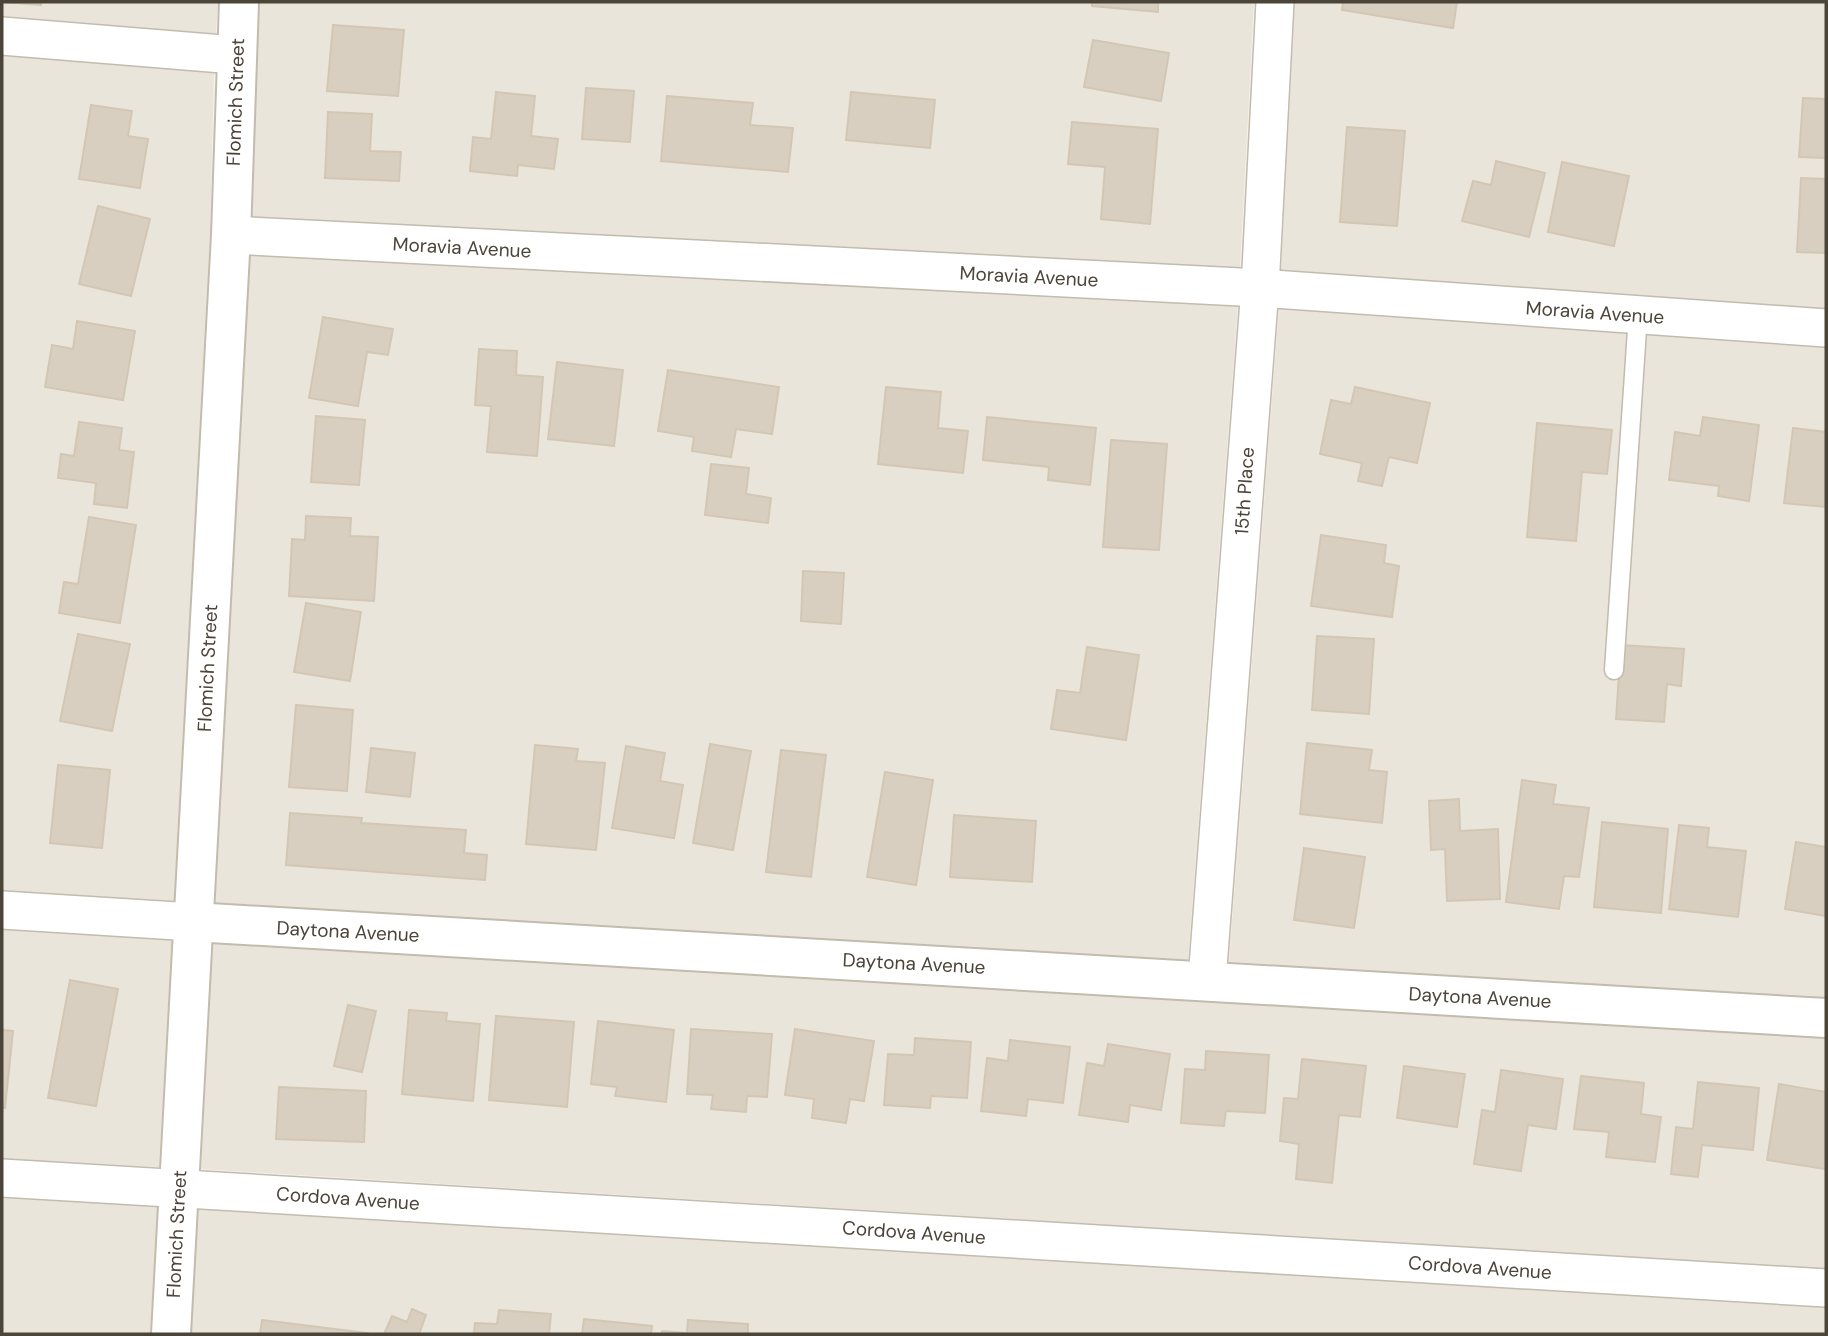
<svg xmlns="http://www.w3.org/2000/svg" width="1828" height="1336" font-family="'DM Sans',sans-serif">
  <rect width="100%" height="100%" fill="#f6f3ec"/>
  <g fill="#eae5da">
    <path d="M2,2h216l-2,32 -214,-18z"/>
    <path d="M259,2h995l-14,266 -989,-51 4,-160z"/>
    <path d="M1295,2h531v307l-545,-38z"/>
    <path d="M2,55l212,17 -4,161 -36,668 -172,-10z"/>
    <path d="M250,255l988,51 -50,654 -973,-56z"/>
    <path d="M1279,308l547,38v652l-597,-36z"/>
    <path d="M2,929l170,10 -13,228 -157,-8z"/>
    <path d="M213,942l1613,95v232l-1625,-100z"/>
    <path d="M2,1197l156,8 -8,129h-148z"/>
    <path d="M198,1207l1628,100v27h-1635z"/>
  </g>
  <g fill="#d8cfc1" stroke="#d3c7b4" stroke-width="2">
    <path d="M2,2h39v3z"/>
    <path d="M1092,2h66v10l-66,-6z"/>
    <path d="M1343,2h114l-4,26 -111,-18z"/>
    <path d="M333,25l71,5 -6,66 -71,-5z"/>
    <path d="M1093,40l76,13 -8,48 -77,-14z"/>
    <path d="M586,88l48,3 -4,51 -48,-3z"/>
    <path d="M496,92l39,4 -4,40 27,3 -4,30 -36,-4 -1,11 -47,-5 3,-34 18,2z"/>
    <path d="M851,92l84,8 -5,48 -84,-8z"/>
    <path d="M667,96l86,7 -3,22 43,3 -5,44 -127,-11z"/>
    <path d="M1803,98l23,1v59l-27,-1z"/>
    <path d="M91,105l41,6 -4,25 20,3 -8,49 -61,-9z"/>
    <path d="M328,112l44,2 -2,37 31,1 -2,29 -74,-3z"/>
    <path d="M1072,122l86,7 -8,95 -49,-5 4,-52 -37,-3z"/>
    <path d="M1347,127l58,4 -8,95 -57,-4z"/>
    <path d="M1496,161l49,12 -16,64 -67,-16 11,-40 18,4z"/>
    <path d="M1562,162l67,14 -15,70 -66,-14z"/>
    <path d="M1801,178l25,1v74l-29,-1z"/>
    <path d="M98,206l52,13 -19,77 -52,-12z"/>
    <path d="M323,317l70,12 -5,26 -21,-3 -9,54 -49,-8z"/>
    <path d="M77,321l58,10 -12,69 -78,-13 7,-42 21,4z"/>
    <path d="M479,349l38,2 -1,24 27,2 -6,79 -50,-4 4,-46 -16,-1z"/>
    <path d="M557,362l66,8 -9,76 -66,-7z"/>
    <path d="M668,370l111,17 -7,47 -36,-5 -5,28 -39,-6 2,-14 -36,-6z"/>
    <path d="M886,387l55,5 -3,36 30,3 -5,42 -85,-9z"/>
    <path d="M1355,387l75,16 -13,60 -28,-6 -7,29 -24,-5 4,-18 -42,-9 11,-54 20,4z"/>
    <path d="M316,416l49,4 -6,65 -48,-3z"/>
    <path d="M987,417l109,11 -6,57 -42,-5 1,-13 -66,-7z"/>
    <path d="M1703,417l56,8 -10,76 -31,-5 1,-10 -50,-6 6,-48 25,4z"/>
    <path d="M79,422l43,6 -3,22 15,2 -7,56 -33,-4 2,-21 -38,-5 3,-24 13,2z"/>
    <path d="M1537,423l75,7 -5,44 -25,-2 -6,69 -49,-4z"/>
    <path d="M1793,428l33,4v75l-42,-4z"/>
    <path d="M1111,440l56,4 -8,106 -56,-3z"/>
    <path d="M711,464l38,4 -3,26 25,4 -3,25 -63,-8z"/>
    <path d="M306,516l45,2 -1,18 28,1 -4,64 -85,-5 3,-57 13,1z"/>
    <path d="M89,517l47,8 -16,98 -61,-10 5,-31 14,2z"/>
    <path d="M1321,535l65,10 -2,18 15,3 -7,51 -81,-11z"/>
    <path d="M803,571l41,2 -3,51 -40,-3z"/>
    <path d="M306,603l55,9 -11,69 -56,-9z"/>
    <path d="M78,634l52,10 -18,87 -52,-10z"/>
    <path d="M1317,636l57,3 -5,75 -57,-4z"/>
    <path d="M1621,645l63,4 -3,37 -14,-2 -3,38 -48,-3z"/>
    <path d="M1087,647l52,8 -13,85 -75,-11 6,-39 23,3z"/>
    <path d="M296,705l57,5 -6,81 -58,-4z"/>
    <path d="M1307,743l65,7 -3,20 18,2 -5,51 -82,-9z"/>
    <path d="M710,744l41,7 -18,99 -40,-7z"/>
    <path d="M535,745l43,4 -2,12 29,2 -9,87 -70,-6z"/>
    <path d="M626,746l39,7 -5,28 23,4 -9,53 -62,-10z"/>
    <path d="M371,748l44,5 -5,44 -44,-5z"/>
    <path d="M781,750l45,5 -15,122 -45,-5z"/>
    <path d="M58,765l52,5 -8,78 -52,-5z"/>
    <path d="M885,772l48,8 -17,105 -49,-8z"/>
    <path d="M1522,780l34,5 -3,19 36,4 -10,69 -15,-1 -5,33 -53,-7z"/>
    <path d="M1459,799l1,32 38,-2 2,70 -53,2 -2,-52 -14,1 -2,-49z"/>
    <path d="M290,813l72,5 -1,5 105,7 -2,23 23,2 -2,25 -199,-15z"/>
    <path d="M954,815l82,6 -4,61 -82,-5z"/>
    <path d="M1602,822l66,7 -7,84 -67,-6z"/>
    <path d="M1679,825l30,3 -2,19 39,4 -8,66 -69,-8z"/>
    <path d="M1796,842l30,5v69l-41,-7z"/>
    <path d="M1304,848l61,9 -11,71 -60,-8z"/>
    <path d="M70,980l48,9 -22,117 -48,-8z"/>
    <path d="M348,1005l28,6 -14,61 -28,-6z"/>
    <path d="M409,1010l38,3 -1,8 34,3 -7,77 -71,-7z"/>
    <path d="M496,1016l78,6 -7,85 -78,-7z"/>
    <path d="M598,1021l76,9 -8,72 -51,-6 2,-9 -26,-3z"/>
    <path d="M691,1029l81,5 -5,63 -20,-1 -1,16 -35,-3 2,-14 -26,-1z"/>
    <path d="M795,1029l79,12 -10,60 -14,-2 -4,24 -34,-5 2,-19 -29,-4z"/>
    <path d="M2,1030l11,1 -8,77h-3z"/>
    <path d="M915,1038l56,4 -4,56 -36,-2 -1,12 -46,-3 4,-51 26,1z"/>
    <path d="M1010,1040l60,7 -7,56 -35,-4 -2,17 -45,-5 6,-53 21,3z"/>
    <path d="M1108,1044l62,10 -9,56 -31,-5 -2,17 -49,-7 8,-52 17,3z"/>
    <path d="M1206,1051l63,4 -4,58 -39,-2 -2,15 -43,-3 4,-54 20,1z"/>
    <path d="M1302,1059l64,7 -6,51 -21,-2 -7,68 -36,-4 3,-35 -19,-3 4,-43 14,1z"/>
    <path d="M1404,1066l61,8 -8,53 -60,-9z"/>
    <path d="M1501,1070l62,9 -7,50 -28,-4 -7,46 -47,-7 8,-54 13,2z"/>
    <path d="M1581,1076l63,7 -3,31 20,3 -6,45 -49,-5 3,-25 -35,-3z"/>
    <path d="M1698,1082l61,6 -6,62 -51,-5 -4,32 -27,-3 5,-47 17,2z"/>
    <path d="M1779,1084l47,8v77l-59,-9z"/>
    <path d="M279,1087l87,4 -2,51 -88,-3z"/>
    <path d="M412,1309l14,6 -7,19h-35l8,-18 15,6z"/>
    <path d="M499,1310l52,4 -2,20h-75l1,-11 22,1z"/>
    <path d="M584,1319l68,7 -1,8h-69z"/>
    <path d="M262,1320l105,13 -1,1h-106z"/>
    <path d="M688,1320l60,4v10h-86v-3l25,2z"/>
  </g>
  <g fill="none" stroke-linecap="round" stroke-linejoin="round">
    <defs>
      <path id="service" d="M1614,670l24,-355"/>
      <g id="minor">
        <path d="M2,36l233,19"/>
        <path d="M231,235l1029,53 566,40"/>
        <path d="M2,910l191,12"/>
        <path d="M1207,980l53,-692 15,-286"/>
        <path d="M2,1178l1824,110"/>
      </g>
      <g id="tertiary">
        <path d="M193,922l1633,96"/>
        <path d="M171,1334l60,-1099 8,-233"/>
      </g>
    </defs>
    <use href="#service" stroke="#c2bbae" stroke-width="21"/>
    <use href="#minor" stroke="#c2bbae" stroke-width="40"/>
    <use href="#tertiary" stroke="#c2bbae" stroke-width="42"/>
    <use href="#service" stroke="#fff" stroke-width="18"/>
    <use href="#minor" stroke="#fff" stroke-width="37"/>
    <use href="#tertiary" stroke="#fff" stroke-width="38"/>
  </g>
  <g text-anchor="middle" stroke-width="5" stroke-linejoin="round" paint-order="stroke">
    <g font-size="19" fill="#4b4439" stroke="#fff">
      <text transform="translate(235 102) rotate(-88)" y="7">Flomich Street</text>
      <text transform="translate(462 247) rotate(3)" y="7">Moravia Avenue</text>
      <text transform="translate(1029 276) rotate(3)" y="7">Moravia Avenue</text>
      <text transform="translate(1595 312) rotate(4)" y="7">Moravia Avenue</text>
      <text transform="translate(1244 491) rotate(-86)" y="7">15th Place</text>
      <text transform="translate(207 668) rotate(-87)" y="7">Flomich Street</text>
      <text transform="translate(348 931) rotate(3)" y="7">Daytona Avenue</text>
      <text transform="translate(914 963) rotate(3)" y="7">Daytona Avenue</text>
      <text transform="translate(1480 997) rotate(3)" y="7">Daytona Avenue</text>
      <text transform="translate(348 1198) rotate(4)" y="7">Cordova Avenue</text>
      <text transform="translate(914 1232) rotate(4)" y="7">Cordova Avenue</text>
      <text transform="translate(176 1234) rotate(-87)" y="7">Flomich Street</text>
      <text transform="translate(1480 1267) rotate(4)" y="7">Cordova Avenue</text>
    </g>
  </g>
  <rect width="1828" height="1336" fill="none" stroke="#4b4439" stroke-width="7"/>
</svg>
